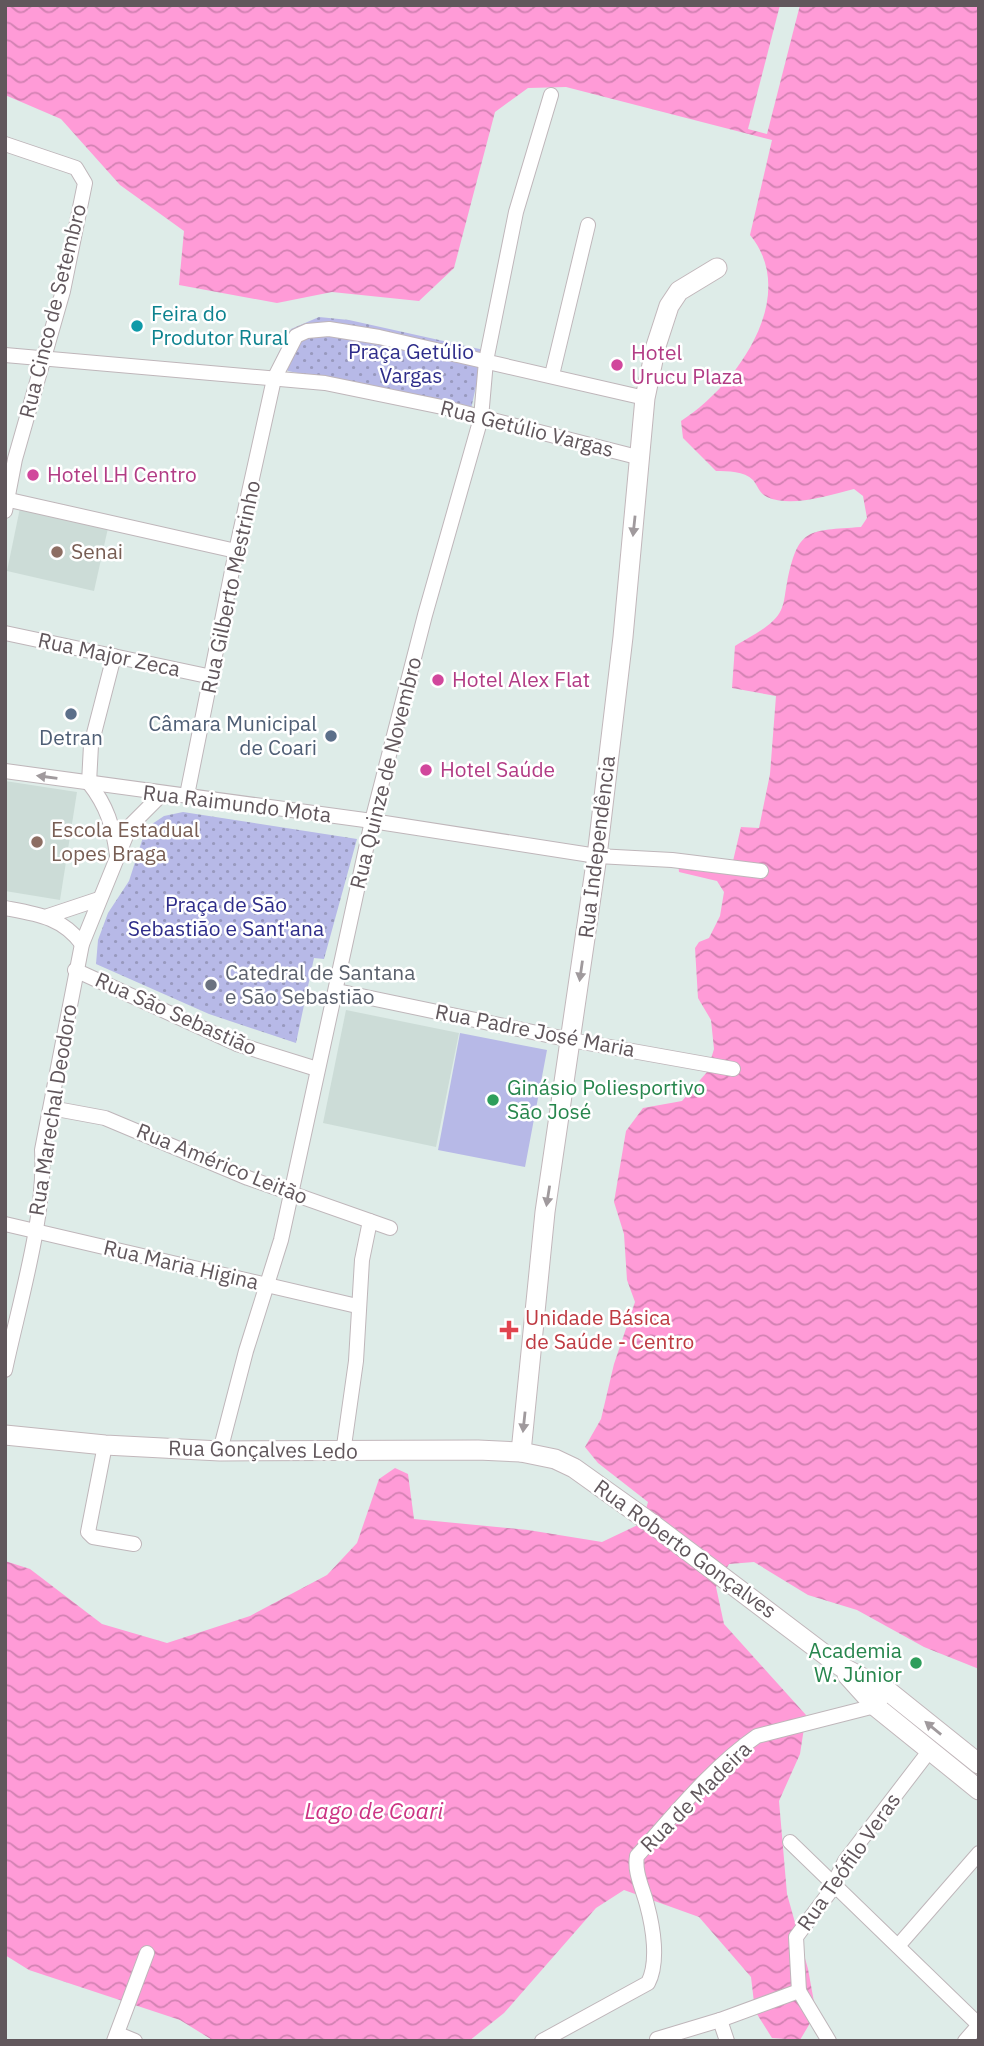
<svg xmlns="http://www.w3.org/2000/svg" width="984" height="2046" font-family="'IBM Plex Sans',sans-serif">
  <defs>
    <pattern id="park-dots" width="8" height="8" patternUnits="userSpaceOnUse" patternTransform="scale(1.75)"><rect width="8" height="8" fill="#b7b9e7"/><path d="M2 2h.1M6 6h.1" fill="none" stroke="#9899be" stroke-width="1.8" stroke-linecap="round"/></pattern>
    <pattern id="water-waves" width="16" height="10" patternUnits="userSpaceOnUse" patternTransform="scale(1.75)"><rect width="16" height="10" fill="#ff9bd7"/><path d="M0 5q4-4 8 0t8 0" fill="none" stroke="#d281b2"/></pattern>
  </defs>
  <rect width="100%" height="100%" fill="#deece8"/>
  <g fill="#ccdcd7">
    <path d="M20,508l88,20 -14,63 -87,-20z"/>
    <path d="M5,781l72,11 -17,108 -55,-9z"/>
    <path d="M346,1010l113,23 -23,114 -113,-24z"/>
  </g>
  <g fill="url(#park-dots)">
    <path d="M319,317l30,3 135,30 -13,59 -183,-38 -12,-13 15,-29z"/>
    <path d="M183,812l174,27 -33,120 -10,-1 -18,85 -87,-29 -113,-50 2,-24 10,-27 21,-32 17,-53 18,-12z"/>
  </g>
  <path fill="#b7b9e7" d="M460,1033l87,17 -22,117 -87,-17z"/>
  <path fill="url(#water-waves)" d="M5,5h974v1664l-55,-22 -67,-37 -49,-15 -54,-33 -25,2 -13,23 8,37 82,91 -6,39 -21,47 8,93 21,75 8,44 -16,27 -28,-2 -17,-27 -4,-34 -52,-60 -75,-27 -28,18 -92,105 -35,28h-255l-34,-21 -151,-50 -24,-15v-394l25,8 72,55 65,19 83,-27 77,-41 30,-32 22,-64 16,-11 13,6 6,45 114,11 74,12 40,-19 6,-21 -50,-39 -13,-16 16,-28 13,-55 21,-62 -8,-22 -3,-46 -10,-32 12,-71 17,-23 39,-7 25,-29 7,-23 -3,-29 -13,-22 -3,-50 4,-6 10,-4 11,-22 4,-24 -7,-11 -38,-9 -1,-10 55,-1 8,-34 18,1 11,-54 6,-78 -44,-8 3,-42c14,-9 39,-20 46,-36 4,-8 4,-19 6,-27 11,-56 21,-52 74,-56l6,-9 -4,-22 -9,-7c-24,6 -63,19 -87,8 -8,-4 -9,-11 -14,-17 -9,-9 -25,-9 -37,-9l-33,-33 -2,-17c54,-34 120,-124 69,-186l22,-95 -206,-53 -38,1 -33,24 -41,156 -35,33 -87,-9 -55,11 -98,-18 5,-54 -64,-46 -59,-66 -56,-24z"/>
  <path fill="#deece8" d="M780,5h20l-33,129 -19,-5z"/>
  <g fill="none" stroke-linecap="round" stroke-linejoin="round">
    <defs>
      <g id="minor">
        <path d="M5,144l71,24 9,15 -22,108 -48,168 -10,52"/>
        <path d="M5,355l320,28 117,24 199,51"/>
        <path d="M552,375l36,-150"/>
        <path d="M5,499l231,52"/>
        <path d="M5,633l207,44"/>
        <path d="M5,771l367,50 225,35 75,4 89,11"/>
        <path d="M89,783l2,-38 23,-89"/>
        <path d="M89,783c18,23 24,43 28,72"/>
        <path d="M187,795l49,-244 38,-172 22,-43 11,-5 22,-2 50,8 266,61"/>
        <path d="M5,908c32,6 57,9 77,36"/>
        <path d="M48,916l51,-17"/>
        <path d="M75,970l162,74 80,25"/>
        <path d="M337,991l234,49 162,29"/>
        <path d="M51,1108l54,10 143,60 142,50"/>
        <path d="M5,1224l352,82"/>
        <path d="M5,1370c14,-66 41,-154 37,-220l40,-206 48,-118 32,-32"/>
        <path d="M105,1445l-17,87 5,5 41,7"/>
        <path d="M220,1451l26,-100 35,-111 91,-419 53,-206 56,-197 5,-57 30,-149 35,-117"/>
        <path d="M343,1453l13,-92 6,-101 8,-39"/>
        <path d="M790,1842l189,183"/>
        <path d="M898,1946l81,-93"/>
        <path d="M118,2034l17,7"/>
        <path d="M657,2039l63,-19"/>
        <path d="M114,2041l33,-88"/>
        <path d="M542,2041l106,-58c11,-21 5,-56 -1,-78 -4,-16 -13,-33 -10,-49 37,-41 75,-89 120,-120l118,-30 13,-15"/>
        <path d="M727,2041l-7,-21 79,-29"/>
        <path d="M829,2041l-30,-50 -3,-54 33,-44 16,-32 85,-111"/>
        <path d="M965,2041l14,-16"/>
      </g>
      <g id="secondary">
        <path d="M5,1435l100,10 115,6 258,-1 43,2 34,7 19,9 77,55 189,143 48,25 91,73"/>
        <path d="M521,1452l24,-240 52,-356 26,-219 22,-239 11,-52 13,-40 10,-15 38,-23"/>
        <path d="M847,1675l28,31 104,84"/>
      </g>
    </defs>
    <use href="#minor" stroke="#bfb6ba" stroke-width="16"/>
    <use href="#secondary" stroke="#c2b7bb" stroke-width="21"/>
    <use href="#minor" stroke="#fff" stroke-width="14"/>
    <use href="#secondary" stroke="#fff" stroke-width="19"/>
  </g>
  <defs><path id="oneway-solid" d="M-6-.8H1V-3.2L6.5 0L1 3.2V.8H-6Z" transform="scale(1.75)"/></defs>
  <g fill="#a09a9d">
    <use href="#oneway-solid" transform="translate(634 526) rotate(96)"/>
    <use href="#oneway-solid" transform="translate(47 777) rotate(-172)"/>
    <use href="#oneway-solid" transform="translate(581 971) rotate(98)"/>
    <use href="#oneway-solid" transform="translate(548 1196) rotate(99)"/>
    <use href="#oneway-solid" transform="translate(524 1422) rotate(96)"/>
    <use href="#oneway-solid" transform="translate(933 1728) rotate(-141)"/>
  </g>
  <circle fill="#0f9aa8" stroke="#fff" stroke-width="2.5" cx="137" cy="326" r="7"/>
  <g fill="#d1479c" stroke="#fff" stroke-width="2.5">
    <circle cx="617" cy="365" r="7"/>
    <circle cx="33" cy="475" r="7"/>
    <circle cx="438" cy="680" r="7"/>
    <circle cx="426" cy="770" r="7"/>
  </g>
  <g fill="#8d6e63" stroke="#fff" stroke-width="2.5">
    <circle cx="57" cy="552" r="7"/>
    <circle cx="37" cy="842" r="7"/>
  </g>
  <g fill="#5c6f8a" stroke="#fff" stroke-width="2.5">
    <circle cx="71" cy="714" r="7"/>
    <circle cx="331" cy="736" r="7"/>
  </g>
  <circle fill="#6b7280" stroke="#fff" stroke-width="2.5" cx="211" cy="985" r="7"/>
  <g fill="#2e9e5b" stroke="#fff" stroke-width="2.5">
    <circle cx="493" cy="1100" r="7"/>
    <circle cx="916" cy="1663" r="7"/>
  </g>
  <path fill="#e0444e" stroke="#fff" stroke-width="2.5" d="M505.5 1319.5h7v7h7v7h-7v7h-7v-7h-7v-7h7z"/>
  <g text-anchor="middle" stroke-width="5" stroke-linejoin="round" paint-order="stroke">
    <g font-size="21" fill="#61575c" stroke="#fff">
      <text transform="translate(53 311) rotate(-76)" y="7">Rua Cinco de Setembro</text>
      <text transform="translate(527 429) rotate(14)" y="7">Rua Getúlio Vargas</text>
      <text transform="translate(231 587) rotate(-78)" y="7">Rua Gilberto Mestrinho</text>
      <text transform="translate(109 655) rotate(12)" y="7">Rua Major Zeca</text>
      <text transform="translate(386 773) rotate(-76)" y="7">Rua Quinze de Novembro</text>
      <text transform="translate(237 804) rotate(7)" y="7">Rua Raimundo Mota</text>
      <text transform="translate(597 847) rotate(-83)" y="7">Rua Independência</text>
      <text transform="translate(176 1014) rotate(24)" y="7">Rua São Sebastião</text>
      <text transform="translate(535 1031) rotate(11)" y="7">Rua Padre José Maria</text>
      <text transform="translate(53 1110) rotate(-81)" y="7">Rua Marechal Deodoro</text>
      <text transform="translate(222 1164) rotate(22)" y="7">Rua Américo Leitão</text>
      <text transform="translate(181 1265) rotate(13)" y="7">Rua Maria Higina</text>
      <text transform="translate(263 1450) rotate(1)" y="7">Rua Gonçalves Ledo</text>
      <text transform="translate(685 1549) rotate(36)" y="7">Rua Roberto Gonçalves</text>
      <text transform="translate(696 1797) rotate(-45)" y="7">Rua de Madeira</text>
      <text transform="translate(849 1862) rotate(-55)" y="7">Rua Teófilo Veras</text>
    </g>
    <g font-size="21" fill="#0d838f" stroke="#fff" text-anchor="start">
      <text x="151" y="321">Feira do<tspan x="151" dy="24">Produtor Rural</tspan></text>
    </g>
    <g font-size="21" fill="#2e2d8a" stroke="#fff">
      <text x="411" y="359">Praça Getúlio<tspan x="411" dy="24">Vargas</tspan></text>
      <text x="226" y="912">Praça de São<tspan x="226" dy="24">Sebastião e Sant'ana</tspan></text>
    </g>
    <g font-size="21" fill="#b23c85" stroke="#fff" text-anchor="start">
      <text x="631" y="360">Hotel<tspan x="631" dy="24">Urucu Plaza</tspan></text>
      <text x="47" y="482">Hotel LH Centro</text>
      <text x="452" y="687">Hotel Alex Flat</text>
      <text x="440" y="777">Hotel Saúde</text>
    </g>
    <g font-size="21" fill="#785e54" stroke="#fff" text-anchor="start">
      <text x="71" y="559">Senai</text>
      <text x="51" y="837">Escola Estadual<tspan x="51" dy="24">Lopes Braga</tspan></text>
    </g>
    <g font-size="21" fill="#4e5e75" stroke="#fff" text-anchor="end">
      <text x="317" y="731">Câmara Municipal<tspan x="317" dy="24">de Coari</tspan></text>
      <text x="71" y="745" text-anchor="middle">Detran</text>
    </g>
    <g font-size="21" fill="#5b616d" stroke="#fff" text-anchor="start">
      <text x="225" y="980">Catedral de Santana<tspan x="225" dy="24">e São Sebastião</tspan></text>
    </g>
    <g font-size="21" fill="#27864d" stroke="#fff" text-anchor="start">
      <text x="507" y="1095">Ginásio Poliesportivo<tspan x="507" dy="24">São José</tspan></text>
      <text x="902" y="1658" text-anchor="end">Academia<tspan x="902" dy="24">W. Júnior</tspan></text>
    </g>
    <g font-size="21" fill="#be3a42" stroke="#fff" text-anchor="start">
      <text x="525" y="1325">Unidade Básica<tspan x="525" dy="24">de Saúde - Centro</tspan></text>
    </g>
    <g font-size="23" font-style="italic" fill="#cc3484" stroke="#fff">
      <text x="374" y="1819">Lago de Coari</text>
    </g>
  </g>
  <rect width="984" height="2046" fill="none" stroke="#61575c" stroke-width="14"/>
</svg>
